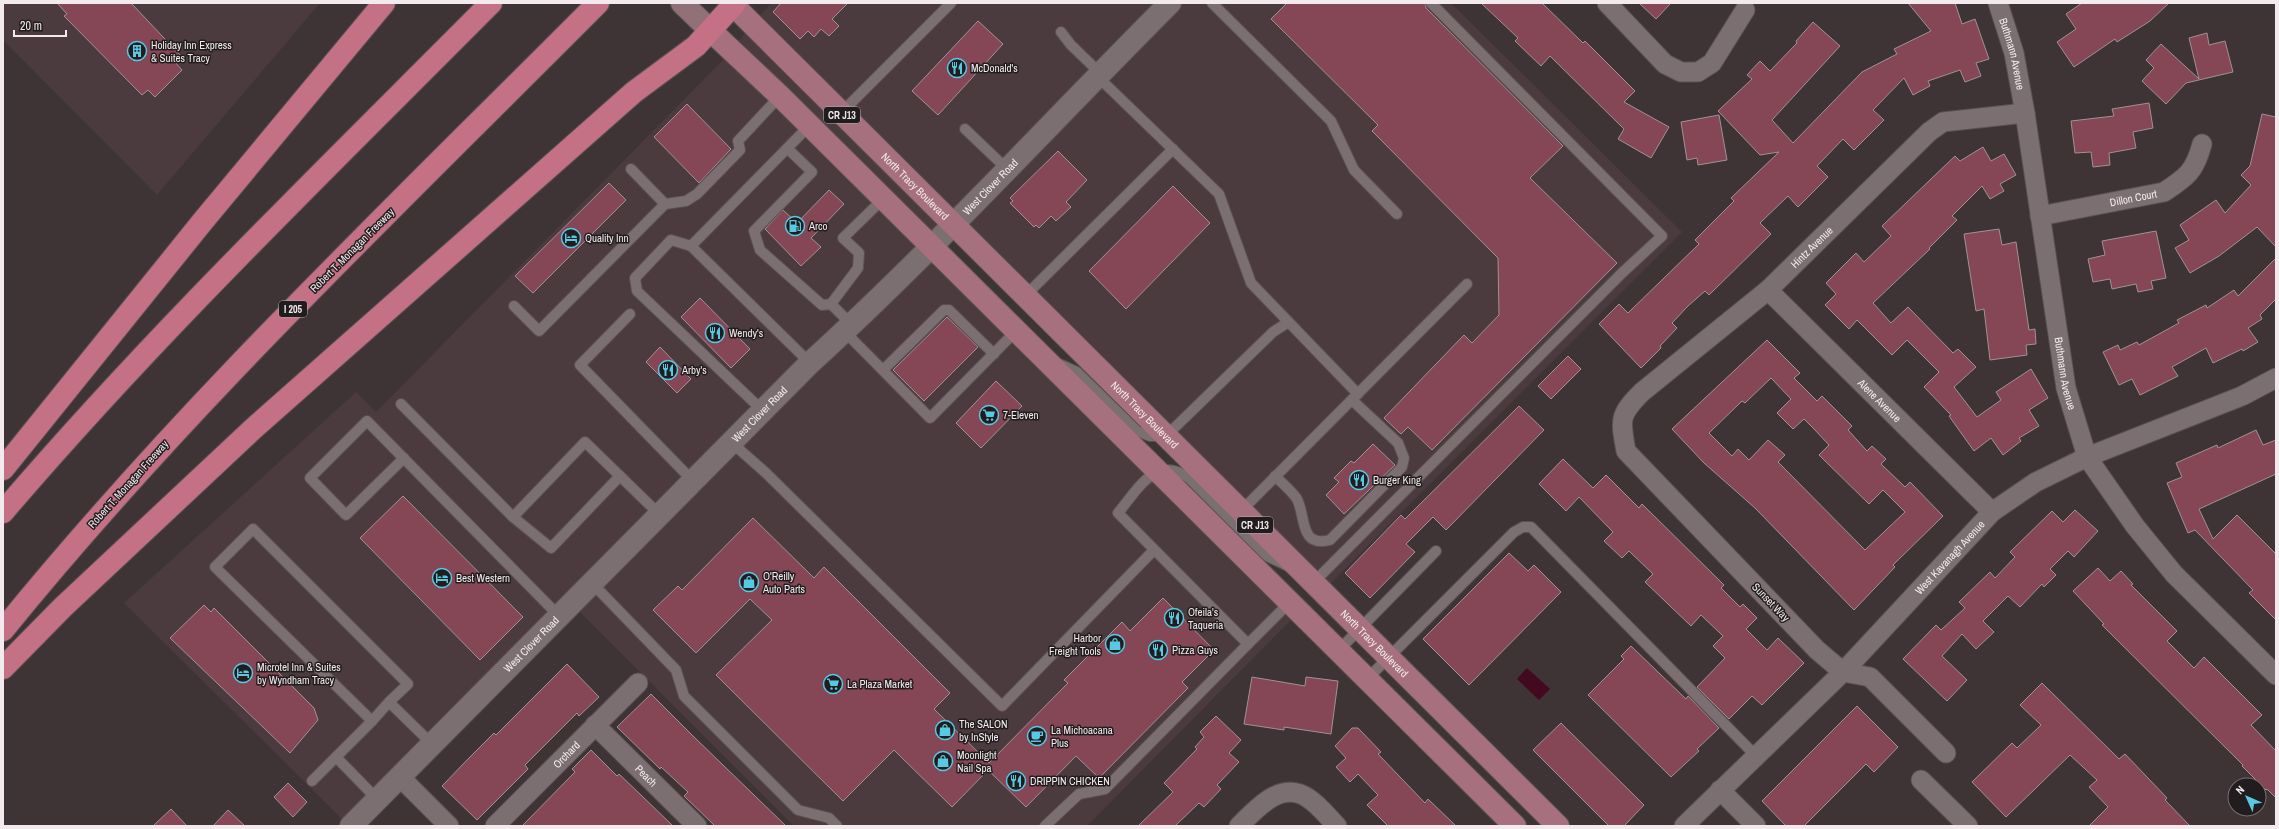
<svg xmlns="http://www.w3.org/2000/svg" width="2279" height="829" font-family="'Archivo Narrow',sans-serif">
  <rect width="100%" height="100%" fill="#3e3335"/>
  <g fill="#4c3b3e">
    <path d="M3,3h317l-163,192 -154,-155z"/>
    <path d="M771,3h680l231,229 -356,356 -366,-365 -31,35 365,359 -207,209h-293l-218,-218 -227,218 -225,-223 232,-211 20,20 344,-349z"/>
  </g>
  <path fill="#43091e" d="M1527,668l23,21 -11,11 -22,-21z"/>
  <g fill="#854656" stroke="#a09295" fill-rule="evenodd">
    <path d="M57,3h74l49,52 -6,6 8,9 -27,27 -7,-7 -6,5 -78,-79 3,-2z"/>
    <path d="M781,3h67l-16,16 7,7 -10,10 -8,-7 -7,8 -6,-6 -8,8 -27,-27z"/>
    <path d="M1287,3h138l1,5 137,138 -33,32 87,85 -185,187 -24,-23 -7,7 -17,-16 80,-83 8,8 27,-28 -1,-57 -126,-127 6,-6 -107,-106z"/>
    <path d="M1481,3h61l41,40 2,-2 50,50 -11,11 45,25 -18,31 -33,-19 6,-10 -74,-73 -9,10 -26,-25 3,-3z"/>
    <path d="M1639,3h32l-15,16z"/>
    <path d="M1908,3h47l7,21 13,-5 14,40 -13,4 5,13 -16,6 -5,-12 -32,11 2,5 -17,9 -9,-17 -31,32 11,10 -30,30 -11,-11 -26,27 11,11 -30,30 -10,-11 -28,27 11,11 -62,61 -4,-4 -17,15 -16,17 5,5 -17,18 1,2 -20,20 -42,-44 20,-20 9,9 71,-69 -4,-4 39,-39 -3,-3 48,-46 -19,3 -42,-44 34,-32 -5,-4 13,-14 10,10 27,-28 -1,-2 17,-19 27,24 -68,74 21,23 69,-71 35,-18 -3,-5 37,-18z"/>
    <path d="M2082,3h87l-19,18 -33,21 -2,-3 -41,28 -17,-25 19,-13 -10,-15z"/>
    <path d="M978,21l25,23 -65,71 -26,-24z"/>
    <path d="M2207,33l2,12 16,-4 8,31 -47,11 -20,21 -24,-23 12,-13 -8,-8 15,-16 38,35 -10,-41z"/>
    <path d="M2149,103l4,25 -20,4 3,16 -27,5 1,12 -17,2 -2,-15 -16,1 -4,-32 43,-5 -2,-7z"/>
    <path d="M687,104l44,45 -32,34 -45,-46z"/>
    <path d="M2262,114l14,3v130l-19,-20 -38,29 -29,17 -15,-25 14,-8 -9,-15 36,-25 9,13 26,-28 -10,-10 9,-9z"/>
    <path d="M1719,115l8,45 -29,5 -1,-7 -10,2 -6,-38z"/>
    <path d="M1983,147l8,14 13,-7 12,21 -16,9 4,7 -14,8 -8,-13 -30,30 5,4 -28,28 1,1 -57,54 18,20 17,-16 45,46 5,-4 18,18 -22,20 23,30 24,-17 -5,-8 35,-23 17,29 -19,12 10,16 -20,12 2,3 -18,14 -12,-17 -17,13 -25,-35 2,-1 -27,-28 15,-15 -32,-32 -15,15 -35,-35 -8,9 -24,-24 11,-11 -10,-11 30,-30 8,9 27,-26 -9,-10 73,-70 5,5z"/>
    <path d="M1058,151l29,29 -21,22 5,5 -15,14 -5,-5 -12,12 -3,-3 -2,2 -24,-24 3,-2 -3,-3z"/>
    <path d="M609,183l17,17 -93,93 -18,-17z"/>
    <path d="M1173,186l37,37 -84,86 -37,-38z"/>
    <path d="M829,190l15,14 -33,34 10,9 -20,19 -36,-37 18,-19 14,13z"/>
    <path d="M1999,229l3,16 14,-3 13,88 6,-1 1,15 -10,1 1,10 -37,5 -6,-51 -8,2 -12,-77z"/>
    <path d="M2156,231l10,47 -15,3 2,8 -15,3 -2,-8 -24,5 -2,-10 -17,3 -5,-23 17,-4 -3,-14z"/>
    <path d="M2276,258v41l-16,16 2,4 -14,9 10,14 -15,9 -1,-2 -29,14 -7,-15 -34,19 6,9 -38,19 -8,-16 -13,6 -16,-33 15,-7 2,5 17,-8 2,3 40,-22 -2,-3 29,-15 1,3 27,-18 4,6z"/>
    <path d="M700,298l50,51 -19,19 -50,-51z"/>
    <path d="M947,317l31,30 -54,54 -31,-31z"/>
    <path d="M1767,340l33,33 -6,5 23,23 5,-5 30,30 -4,4 19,21 5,-5 14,13 -5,5 24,23 5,-5 33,34 -50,49 2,2 -41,43 -99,-102 -51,-45 -32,-34zM1771,378l20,21 -14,14 16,16 11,-10 10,10 15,16 -10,10 50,49 14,-14 22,22 -40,38 -87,-88 7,-7 -17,-15 -19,20 -11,-11 -6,7 -23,-23 33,-32 3,2z"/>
    <path d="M660,347l31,32 -14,14 -31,-31z"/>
    <path d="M1568,356l13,13 -30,30 -13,-13z"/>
    <path d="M996,381l26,25 -41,42 -25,-25z"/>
    <path d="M1519,406l25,24 -98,100 -13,-13 -27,27 9,8 -45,46 -25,-25 56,-58 4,4z"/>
    <path d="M2256,430l7,15 13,-5v34l-77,35 14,30 24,-24 39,39v66l-27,-27 4,-3 -58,-60 -7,3 -21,-50 15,-6 -6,-14 41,-18 1,3z"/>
    <path d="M1373,444l22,21 -51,49 -18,-19 13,-13 -5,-4 17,-17 3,2z"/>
    <path d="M1563,459l30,29 13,-13 33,33 3,-4 82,81 -3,3 19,19 3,-3 14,14 -11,11 21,21 11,-12 26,25 -42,42 -10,-9 -23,23 -32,-32 28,-29 -12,-12 10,-10 -22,-21 -10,11 -46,-44 8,-8 -24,-23 -7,7 -18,-17 9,-9 -34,-35 -13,14 -27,-27z"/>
    <path d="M403,496l120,121 -43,43 -120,-122z"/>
    <path d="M2075,510l23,21 -24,26 -6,-6 -18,18 6,6 -12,12 -2,-3 -22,23 -12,-11 -25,25 11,11 -18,17 -14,-15 -20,22 25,24 -20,21 -44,-42 33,-34 5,5 24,-22 -6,-6 31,-30 5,6 20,-21 -5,-5 42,-41 11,11z"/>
    <path d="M753,518l61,60 10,-11 126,126 -16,16 55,54 79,-80 -4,-3 58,-58 8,9 33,-33 51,52 -32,32 6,6 -89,90 -23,-22 -50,51 -38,-37 -36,37 -58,-57 -51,51 -127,-126 56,-55 -22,-21 -54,54 -43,-43 25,-24 4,4z"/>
    <path d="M1509,553l19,18 6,-6 27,27 -92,93 -46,-46z"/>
    <path d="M2098,568l12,13 11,-10 12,13 -2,1 46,46 -10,10 27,27 10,-11 58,58 -11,10 25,26v47l-9,-9 -1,1 -24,-24 1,-1 -141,-140 2,-1 -31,-33z"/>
    <path d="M204,605l7,7 3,-4 100,100 4,12 -28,33 -120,-115z"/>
    <path d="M1631,646l55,53 2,-3 31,32 -22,21 2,2 -28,26 -83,-82 36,-36 -3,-3z"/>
    <path d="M567,664l32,33 -20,19 -2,-3 -52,52 3,4 -51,51 -35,-34 27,-28 25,-25 2,2z"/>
    <path d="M1252,677l53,9 1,-9 32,4 -7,53 -47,-7v3l-40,-6z"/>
    <path d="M2042,683l77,76 6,-5 42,44 -2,2 25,26h-101l19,-19 -19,-20 8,-7 -27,-25 -64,62 -34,-35 40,-39 5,5 24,-23 -21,-20z"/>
    <path d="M651,694l42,42 93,90h-71l-31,-30 4,-4 -27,-25 -1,2 -43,-42z"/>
    <path d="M1857,706l41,41 -24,25 -8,-8 -62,62h-18l-24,-25z"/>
    <path d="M1216,716l25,24 -12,13 10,9 -22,23 4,4 -17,18 -5,-4 -24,23h-37l35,-34 -9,-9 33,-34 -2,-2 9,-10 -4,-5z"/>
    <path d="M1561,723l83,82 -20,21h-15l-76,-76z"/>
    <path d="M1352,728h6l23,24 -3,2 47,49 3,-4 28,27h-68l-21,-21 11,-10 -20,-21 -8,8 -14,-15 10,-9 -11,-12z"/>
    <path d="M591,750l26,26 2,-2 23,22 31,30h-151l53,-54 -3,-3z"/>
    <path d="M288,783l19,19 -14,15 -19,-20z"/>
    <path d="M171,809l16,17h-34z"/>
    <path d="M228,810l17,16h-32z"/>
  </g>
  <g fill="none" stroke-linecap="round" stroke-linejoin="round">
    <defs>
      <g id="service">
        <path d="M1212,3l119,118 23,49 43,44"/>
        <path d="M1061,32l10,13 29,28"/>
        <path d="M1097,76l122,118 32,89 107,111"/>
        <path d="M841,113l110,-110"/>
        <path d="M965,129l42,40"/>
        <path d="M788,149l24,23 -58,59 6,19 62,55 9,-1 21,21"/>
        <path d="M631,169l34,35"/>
        <path d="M691,246l118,-120"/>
        <path d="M1025,296l148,-147"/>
        <path d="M831,304l27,-36 1,-15 -16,-15 40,-39"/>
        <path d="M514,306l25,25 126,-127 21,-3 11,-7 43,-44 -2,-9 42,-45"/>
        <path d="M630,314l-50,51 113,116"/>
        <path d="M845,332l85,86 86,-87"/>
        <path d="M1057,363l20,9 60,59 13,5h16l107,-104 14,-9"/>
        <path d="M883,370l61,-60h5l45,44"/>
        <path d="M401,404l112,113 72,-75 75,73"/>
        <path d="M763,411l-126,-120 -2,-13 36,-38 20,6 119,117"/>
        <path d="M732,443l34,30 236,233 152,-156"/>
        <path d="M404,458l-58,57 -36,-37 57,-57 192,195"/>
        <path d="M1275,476c7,7 17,15 22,23 9,17 2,49 33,41l72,-73 2,-9 -6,-15 -46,-43"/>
        <path d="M1241,511l226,-227"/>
        <path d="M513,517l38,31 69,-72"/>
        <path d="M592,583l84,87 8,26 114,114 31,8 8,8"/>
        <path d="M1313,583l309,-310 40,-37 -231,-233"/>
        <path d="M1248,644l42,-42"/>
        <path d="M1338,651l98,-100"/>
        <path d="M1367,679l147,-147 9,-5h8l225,229"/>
        <path d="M389,702l19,-18 -155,-155 -38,38 157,154 17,-19 43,42"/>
        <path d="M336,757l41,42"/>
        <path d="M312,781l60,-60"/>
        <path d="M1045,826l34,-32 26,-5 143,-145 -130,-131c20,-24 39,-61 73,-33l76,76 23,11"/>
      </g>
      <g id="minor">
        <path d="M1607,3l58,61 16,8h17l14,-9 33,-53"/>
        <path id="s1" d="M1998,3l16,50 11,60 41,275 21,69 48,69 39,48 102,101"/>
        <path id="s2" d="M2040,216l124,-24c23,-15 31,-21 38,-48"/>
        <path id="s3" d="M1768,290l224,222"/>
        <path id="s4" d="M595,725l102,101"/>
        <path id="s5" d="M1946,753l-76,-76 -27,-5 -26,-22 -191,-199c-6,-32 -7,-36 16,-59l126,-102 161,-158 14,-10 82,-9"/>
        <path d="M400,777l49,49"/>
        <path d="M1921,780l47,46"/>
        <path d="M1720,790l36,36"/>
        <path id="s6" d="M495,826l143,-143"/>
        <path d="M1239,826c18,-18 42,-46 69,-28 11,7 20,19 29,28"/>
        <path id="s7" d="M1684,826l159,-154 149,-160 44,-30 51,-25 155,-61 34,-18"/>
      </g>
      <g id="tertiary">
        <path id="s8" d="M351,826l459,-463c125,-114 240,-240 360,-360"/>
      </g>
      <path id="secondary" d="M682,3l29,28"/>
      <g id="primary">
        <path id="s9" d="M733,5l825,821"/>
        <path d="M711,31l69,65 735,730"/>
      </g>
      <g id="motorway">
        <path d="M3,469l200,-248 181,-218"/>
        <path d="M3,512c153,-179 322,-342 488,-509"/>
        <path d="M3,630c182,-224 392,-423 595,-627"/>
        <path d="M3,668l60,-61 191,-179 380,-336 62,-46 39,-43"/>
      </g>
    </defs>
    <use href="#service" stroke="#5a5052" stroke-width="12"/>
    <use href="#minor" stroke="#5a5052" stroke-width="21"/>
    <use href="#tertiary" stroke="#5a5052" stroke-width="24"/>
    <use href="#secondary" stroke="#5a5052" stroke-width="24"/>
    <use href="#primary" stroke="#5a5052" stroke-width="24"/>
    <use href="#motorway" stroke="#5a5052" stroke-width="24"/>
    <use href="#service" stroke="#7c6f72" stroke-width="10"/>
    <use href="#minor" stroke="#7c6f72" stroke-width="19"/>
    <use href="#tertiary" stroke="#7c6f72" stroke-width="22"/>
    <use href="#secondary" stroke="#927078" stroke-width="22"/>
    <use href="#primary" stroke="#a7707e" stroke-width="22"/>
    <use href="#motorway" stroke="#c47186" stroke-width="22"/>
  </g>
  <defs>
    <symbol id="building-ring" viewBox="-11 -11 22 22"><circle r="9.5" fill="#211c1d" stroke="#57c9e2" stroke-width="1.5"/><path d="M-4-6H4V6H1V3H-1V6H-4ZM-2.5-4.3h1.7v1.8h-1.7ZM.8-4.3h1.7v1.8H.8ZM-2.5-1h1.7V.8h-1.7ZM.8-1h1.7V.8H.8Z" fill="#57c9e2"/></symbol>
    <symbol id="restaurant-ring" viewBox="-11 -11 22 22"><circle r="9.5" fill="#211c1d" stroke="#57c9e2" stroke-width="1.5"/><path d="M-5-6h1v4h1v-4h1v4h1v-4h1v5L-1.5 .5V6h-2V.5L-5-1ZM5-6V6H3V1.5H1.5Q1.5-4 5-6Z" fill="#57c9e2"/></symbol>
    <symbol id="fuel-ring" viewBox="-11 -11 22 22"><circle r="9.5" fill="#211c1d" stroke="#57c9e2" stroke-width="1.5"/><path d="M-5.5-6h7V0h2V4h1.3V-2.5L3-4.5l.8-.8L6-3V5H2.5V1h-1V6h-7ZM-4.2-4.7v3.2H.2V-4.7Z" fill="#57c9e2"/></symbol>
    <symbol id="hotel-ring" viewBox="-11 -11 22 22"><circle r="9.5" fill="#211c1d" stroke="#57c9e2" stroke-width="1.5"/><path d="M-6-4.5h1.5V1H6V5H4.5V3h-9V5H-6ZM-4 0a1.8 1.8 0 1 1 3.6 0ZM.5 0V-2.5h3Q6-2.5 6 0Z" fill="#57c9e2"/></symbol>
    <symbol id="supermarket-ring" viewBox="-11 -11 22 22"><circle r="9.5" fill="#211c1d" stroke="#57c9e2" stroke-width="1.5"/><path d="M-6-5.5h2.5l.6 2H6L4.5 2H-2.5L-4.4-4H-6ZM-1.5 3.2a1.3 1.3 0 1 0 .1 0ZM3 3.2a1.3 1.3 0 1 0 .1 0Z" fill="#57c9e2"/></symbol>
    <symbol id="shop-ring" viewBox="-11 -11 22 22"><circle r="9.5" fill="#211c1d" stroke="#57c9e2" stroke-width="1.5"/><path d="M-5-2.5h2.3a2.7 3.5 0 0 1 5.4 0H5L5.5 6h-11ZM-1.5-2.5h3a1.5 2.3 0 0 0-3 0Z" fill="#57c9e2"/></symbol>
    <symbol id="cafe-ring" viewBox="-11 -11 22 22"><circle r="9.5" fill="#211c1d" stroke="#57c9e2" stroke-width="1.5"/><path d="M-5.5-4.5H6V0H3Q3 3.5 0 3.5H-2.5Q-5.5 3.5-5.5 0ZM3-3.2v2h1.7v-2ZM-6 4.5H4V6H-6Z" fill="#57c9e2"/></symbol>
  </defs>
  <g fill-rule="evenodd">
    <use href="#building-ring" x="126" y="40" width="22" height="22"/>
    <use href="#restaurant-ring" x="946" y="57" width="22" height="22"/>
    <use href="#fuel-ring" x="784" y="215" width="22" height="22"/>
    <use href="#hotel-ring" x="560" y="227" width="22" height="22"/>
    <use href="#restaurant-ring" x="704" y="322" width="22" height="22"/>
    <use href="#restaurant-ring" x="657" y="359" width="22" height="22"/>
    <use href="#supermarket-ring" x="978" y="404" width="22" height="22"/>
    <use href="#restaurant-ring" x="1348" y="469" width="22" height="22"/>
    <use href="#hotel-ring" x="431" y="567" width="22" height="22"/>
    <use href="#shop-ring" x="738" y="571" width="22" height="22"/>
    <use href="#restaurant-ring" x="1163" y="607" width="22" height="22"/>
    <use href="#shop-ring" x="1104" y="633" width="22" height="22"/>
    <use href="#restaurant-ring" x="1147" y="639" width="22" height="22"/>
    <use href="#hotel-ring" x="232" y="662" width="22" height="22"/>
    <use href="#supermarket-ring" x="822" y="673" width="22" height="22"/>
    <use href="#shop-ring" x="934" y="719" width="22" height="22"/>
    <use href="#cafe-ring" x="1026" y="725" width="22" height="22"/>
    <use href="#shop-ring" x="932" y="750" width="22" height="22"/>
    <use href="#restaurant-ring" x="1005" y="770" width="22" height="22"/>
  </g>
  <g text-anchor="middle" stroke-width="3" stroke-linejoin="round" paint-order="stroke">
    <g fill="#211c1d" stroke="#b3acae" stroke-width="1">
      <rect x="824" y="107" width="36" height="16" rx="3"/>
      <rect x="279" y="301" width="28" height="16" rx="3"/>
      <rect x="1237" y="517" width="36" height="16" rx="3"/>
    </g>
    <g font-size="10" font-weight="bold" fill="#f2eaec">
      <text x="842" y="119">CR J13</text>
      <text x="293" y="313">I 205</text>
      <text x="1255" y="529">CR J13</text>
    </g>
    <g font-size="11" fill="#f2eaec" stroke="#211c1d" text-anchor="start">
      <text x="151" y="49">Holiday Inn Express<tspan x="151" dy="13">&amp; Suites Tracy</tspan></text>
      <text x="971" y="72">McDonald's</text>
      <text x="809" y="230">Arco</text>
      <text x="585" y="242">Quality Inn</text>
      <text x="729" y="337">Wendy's</text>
      <text x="682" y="374">Arby's</text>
      <text x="1003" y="419">7-Eleven</text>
      <text x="1373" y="484">Burger King</text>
      <text x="763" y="580">O'Reilly<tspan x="763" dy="13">Auto Parts</tspan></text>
      <text x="456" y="582">Best Western</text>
      <text x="1188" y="616">Ofeila's<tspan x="1188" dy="13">Taqueria</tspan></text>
      <text x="1101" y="642" text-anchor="end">Harbor<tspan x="1101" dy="13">Freight Tools</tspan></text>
      <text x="1172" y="654">Pizza Guys</text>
      <text x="257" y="671">Microtel Inn &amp; Suites<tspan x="257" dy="13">by Wyndham Tracy</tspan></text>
      <text x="847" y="688">La Plaza Market</text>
      <text x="959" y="728">The SALON<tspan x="959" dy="13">by InStyle</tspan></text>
      <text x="1051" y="734">La Michoacana<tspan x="1051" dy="13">Plus</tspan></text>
      <text x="957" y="759">Moonlight<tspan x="957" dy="13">Nail Spa</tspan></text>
      <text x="1030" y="785">DRIPPIN CHICKEN</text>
    </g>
    <g font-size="11" fill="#f2eaec" stroke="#211c1d">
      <text dy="4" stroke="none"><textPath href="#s1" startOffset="53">Buthmann Avenue</textPath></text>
      <text dy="4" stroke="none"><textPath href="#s9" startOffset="257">North Tracy Boulevard</textPath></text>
      <text dy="4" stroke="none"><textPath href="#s8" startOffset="904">West Clover Road</textPath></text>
      <text dy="4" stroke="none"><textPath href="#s2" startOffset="95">Dillon Court</textPath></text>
      <text dy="4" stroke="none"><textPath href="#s5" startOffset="734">Hintz Avenue</textPath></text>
      <text transform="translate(352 250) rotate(-45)" y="4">Robert T. Monagan Freeway</text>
      <text dy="4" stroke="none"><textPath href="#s1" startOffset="377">Buthmann Avenue</textPath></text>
      <text dy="4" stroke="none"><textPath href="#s3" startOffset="157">Alene Avenue</textPath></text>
      <text dy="4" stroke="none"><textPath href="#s8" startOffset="580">West Clover Road</textPath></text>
      <text dy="4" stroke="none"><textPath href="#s9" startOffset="581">North Tracy Boulevard</textPath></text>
      <text transform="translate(128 484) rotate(-48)" y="4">Robert T. Monagan Freeway</text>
      <text dy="4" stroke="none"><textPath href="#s7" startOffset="378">West Kavanagh Avenue</textPath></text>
      <text transform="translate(1771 602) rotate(46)" y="4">Sunset Way</text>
      <text dy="4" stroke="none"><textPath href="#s9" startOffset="905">North Tracy Boulevard</textPath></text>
      <text dy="4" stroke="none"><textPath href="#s8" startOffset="256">West Clover Road</textPath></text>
      <text dy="4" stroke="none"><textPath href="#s6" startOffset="101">Orchard</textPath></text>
      <text dy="4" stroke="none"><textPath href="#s4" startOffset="72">Peach</textPath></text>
    </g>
  </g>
  <rect width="2279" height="829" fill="none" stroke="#f2eaec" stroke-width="8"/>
  <g transform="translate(2247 797) rotate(315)"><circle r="19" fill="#211c1d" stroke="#756e70"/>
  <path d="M0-3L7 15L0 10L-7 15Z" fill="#57c9e2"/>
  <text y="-6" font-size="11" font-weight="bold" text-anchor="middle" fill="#f2eaec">N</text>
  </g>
  <path d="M14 30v6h52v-6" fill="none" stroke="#f2eaec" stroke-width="2"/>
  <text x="20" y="30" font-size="12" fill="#f2eaec" stroke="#211c1d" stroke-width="3" paint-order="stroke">20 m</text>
</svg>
